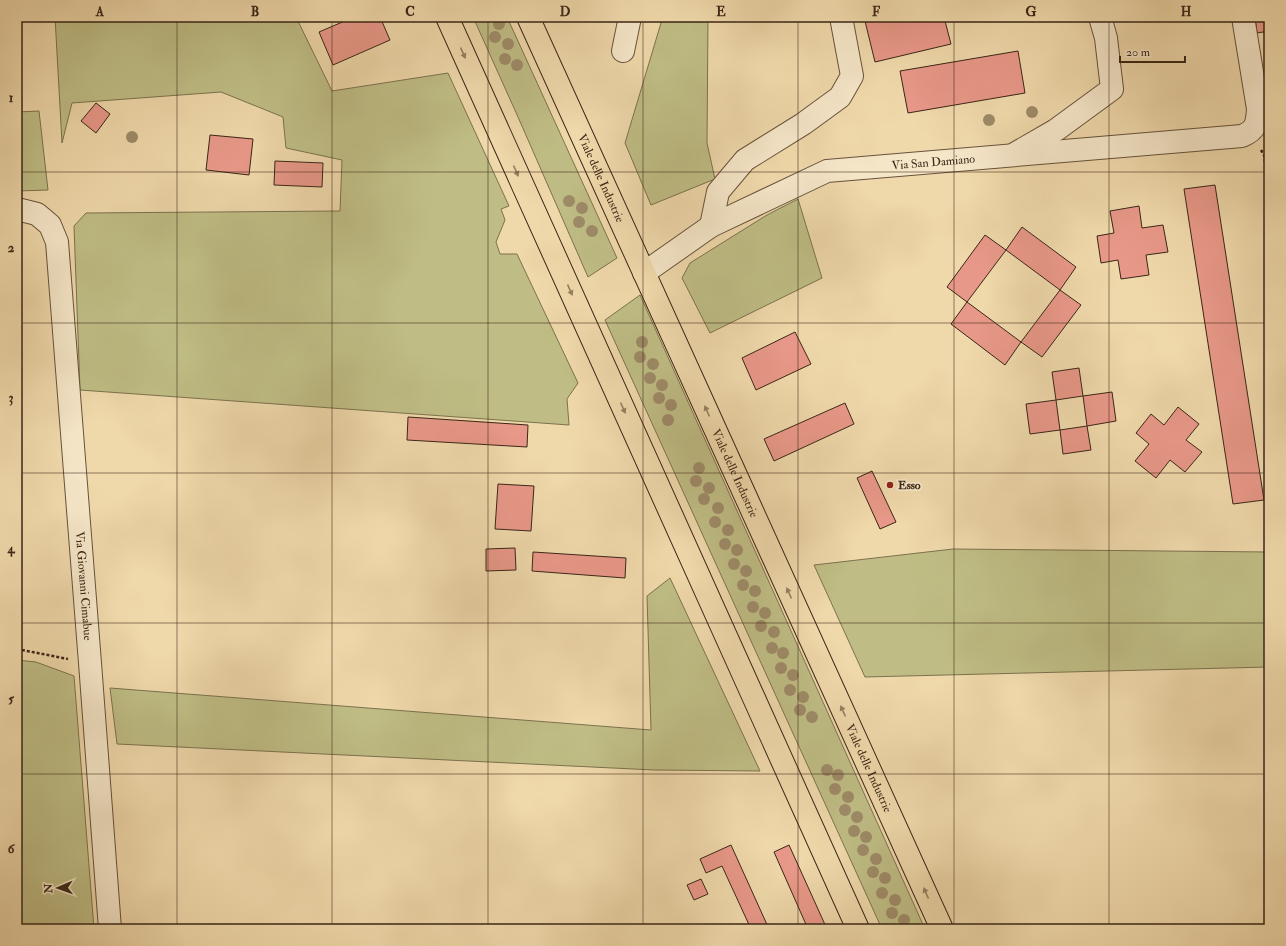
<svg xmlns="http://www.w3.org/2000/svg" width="1286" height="946" font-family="'IM FELL Double Pica',serif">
  <rect width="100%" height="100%" fill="#efd8aa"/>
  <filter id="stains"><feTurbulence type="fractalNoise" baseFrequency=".005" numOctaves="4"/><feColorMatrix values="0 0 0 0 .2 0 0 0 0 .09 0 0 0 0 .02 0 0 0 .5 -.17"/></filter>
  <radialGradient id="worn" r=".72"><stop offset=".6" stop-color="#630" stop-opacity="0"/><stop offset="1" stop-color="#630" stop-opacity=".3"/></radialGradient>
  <g fill="#bfbd85" stroke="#7c724e">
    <path d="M55,17h241l36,74 116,-18 61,133 -8,3 4,11 -9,22 4,12h17l61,129 -11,16 2,26 -489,-35 -6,-164 12,-13 254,-2 2,-51 -56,-12 -3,-31 -62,-25 -149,11 -10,40z"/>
    <path d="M473,17h34l110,241 -29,19 -70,-160z"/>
    <path d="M661,17h47l-1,126 8,36 -64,26 -26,-62 36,-120z"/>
    <path d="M39,111l9,79 -31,1v-79z"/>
    <path d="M798,199l24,79 -112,55 -28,-55 8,-15 77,-48z"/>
    <path d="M640,295l285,634h-43l-277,-609z"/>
    <path d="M953,549l316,3v115l-404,10 -51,-112z"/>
    <path d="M670,578l90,193 -106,-1 -537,-26 -7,-56 541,42 -4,-134z"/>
    <path d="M17,660l19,2 38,14 20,253h-77z"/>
  </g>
  <g fill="#e89888" stroke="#3a2617">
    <path d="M354,17h26l10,23 -57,25 -14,-33z"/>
    <path d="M864,17h80l7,27 -76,18z"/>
    <path d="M1255,17h14v14l-12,2z"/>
    <path d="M1269,31v34l-5,-33z"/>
    <path d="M1018,51l7,42 -117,20 -8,-42z"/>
    <path d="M96,103l14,11 -14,19 -15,-12z"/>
    <path d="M210,135l43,4 -4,36 -43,-5z"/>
    <path d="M275,161l48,2 -1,24 -48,-2z"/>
    <path d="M1215,185l49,315 -31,4 -49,-315z"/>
    <path d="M1139,206l3,22 21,-3 5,27 -22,3 3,20 -28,4 -3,-19 -17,3 -4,-27 17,-3 -4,-22z"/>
    <path d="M1022,227l54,40 -16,23 -54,-40z"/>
    <path d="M985,235l21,15 -39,52 -20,-15z"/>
    <path d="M1060,290l21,15 -39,52 -21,-15z"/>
    <path d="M967,302l54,40 -16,23 -54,-41z"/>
    <path d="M795,332l16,32 -55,26 -14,-32z"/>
    <path d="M1079,368l4,28 -27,4 -4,-28z"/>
    <path d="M1112,392l4,29 -29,5 -4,-30z"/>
    <path d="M1056,400l4,30 -30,4 -4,-30z"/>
    <path d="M845,403l9,21 -80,37 -10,-22z"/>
    <path d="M1178,407l21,17 -13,16 16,12 -17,20 -15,-12 -14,18 -21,-17 14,-17 -13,-11 15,-19 13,11z"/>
    <path d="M408,417l120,8 -1,22 -120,-7z"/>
    <path d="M1087,426l4,24 -28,4 -3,-24z"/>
    <path d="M872,471l24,51 -16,7 -23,-51z"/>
    <path d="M498,484l36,2 -3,45 -36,-2z"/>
    <path d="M515,548l1,22 -30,1v-22z"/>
    <path d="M533,552l93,6 -1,20 -93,-7z"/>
    <path d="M731,845l38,84h-18l-29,-63 -16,7 -6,-14z"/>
    <path d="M789,845l38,84h-19l-34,-77z"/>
    <path d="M701,879l7,15 -14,6 -7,-15z"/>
  </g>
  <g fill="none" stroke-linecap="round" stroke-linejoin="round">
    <defs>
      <g id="minor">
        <path d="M623,51l7,-34"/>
        <path d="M1016,153l40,-23 56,-41 -6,-51 -6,-21"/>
        <path id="s1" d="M17,209l20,5 13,11 7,17 33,421 20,266"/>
        <path d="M711,226l7,-34 27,-32 58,-36 37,-27 12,-21 -11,-59"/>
        <path id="s2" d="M644,273l67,-47 116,-55 415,-35c14,-6 15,-12 16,-27l-15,-92"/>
      </g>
      <g id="major">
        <path d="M447,17l411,912"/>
        <path id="s3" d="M528,17l414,912"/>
      </g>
    </defs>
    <use href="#minor" stroke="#67523c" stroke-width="24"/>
    <use href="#major" stroke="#3a2617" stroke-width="24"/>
    <g stroke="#3a2617" stroke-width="2.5" stroke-dasharray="3 2" stroke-linecap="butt">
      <path d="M1261,150l3,5 5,39"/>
      <path d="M17,649l51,10"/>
    </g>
    <use href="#minor" stroke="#f5e6c8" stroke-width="22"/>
    <use href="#major" stroke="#efd8aa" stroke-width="22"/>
  </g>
  <g fill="#9e8b68">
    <circle cx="499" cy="24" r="6"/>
    <circle cx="495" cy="37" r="6"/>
    <circle cx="508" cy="44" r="6"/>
    <circle cx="505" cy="59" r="6"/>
    <circle cx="517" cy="65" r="6"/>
    <circle cx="1032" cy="112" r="6"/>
    <circle cx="989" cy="120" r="6"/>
    <circle cx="132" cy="137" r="6"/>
    <circle cx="569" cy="201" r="6"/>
    <circle cx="582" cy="208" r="6"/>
    <circle cx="579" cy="222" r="6"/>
    <circle cx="592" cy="231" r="6"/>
    <circle cx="642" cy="342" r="6"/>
    <circle cx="640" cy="357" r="6"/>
    <circle cx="653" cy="364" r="6"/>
    <circle cx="650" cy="378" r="6"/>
    <circle cx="662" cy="385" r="6"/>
    <circle cx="659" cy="398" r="6"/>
    <circle cx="671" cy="405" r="6"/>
    <circle cx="668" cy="420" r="6"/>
    <circle cx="699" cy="468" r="6"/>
    <circle cx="696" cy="481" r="6"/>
    <circle cx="709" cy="488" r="6"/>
    <circle cx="704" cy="499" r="6"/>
    <circle cx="718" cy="508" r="6"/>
    <circle cx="715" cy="522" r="6"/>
    <circle cx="728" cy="530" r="6"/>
    <circle cx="725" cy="544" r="6"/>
    <circle cx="737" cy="550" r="6"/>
    <circle cx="734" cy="564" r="6"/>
    <circle cx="746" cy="571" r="6"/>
    <circle cx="743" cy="585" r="6"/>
    <circle cx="755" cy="591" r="6"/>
    <circle cx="753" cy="607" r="6"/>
    <circle cx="765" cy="613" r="6"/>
    <circle cx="761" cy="626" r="6"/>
    <circle cx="774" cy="632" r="6"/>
    <circle cx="772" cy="648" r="6"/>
    <circle cx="783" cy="653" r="6"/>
    <circle cx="781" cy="668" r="6"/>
    <circle cx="793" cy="675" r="6"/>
    <circle cx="790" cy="690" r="6"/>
    <circle cx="803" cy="697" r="6"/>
    <circle cx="800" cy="710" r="6"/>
    <circle cx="812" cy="717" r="6"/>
    <circle cx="827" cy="770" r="6"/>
    <circle cx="838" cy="775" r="6"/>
    <circle cx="835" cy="789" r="6"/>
    <circle cx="848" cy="797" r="6"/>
    <circle cx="845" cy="810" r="6"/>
    <circle cx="857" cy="817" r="6"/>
    <circle cx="854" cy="831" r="6"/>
    <circle cx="866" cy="837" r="6"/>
    <circle cx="863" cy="850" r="6"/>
    <circle cx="876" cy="859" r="6"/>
    <circle cx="873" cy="872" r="6"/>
    <circle cx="885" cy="878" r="6"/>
    <circle cx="882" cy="893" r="6"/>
    <circle cx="895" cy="900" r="6"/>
    <circle cx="892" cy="913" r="6"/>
    <circle cx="904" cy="920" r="6"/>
  </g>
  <defs><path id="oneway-solid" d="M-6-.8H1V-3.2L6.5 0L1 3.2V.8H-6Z"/></defs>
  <g fill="#947f60">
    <use href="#oneway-solid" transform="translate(463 53) rotate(66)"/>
    <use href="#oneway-solid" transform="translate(516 171) rotate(66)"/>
    <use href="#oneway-solid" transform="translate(570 290) rotate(66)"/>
    <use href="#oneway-solid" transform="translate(623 408) rotate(66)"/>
    <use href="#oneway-solid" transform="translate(707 411) rotate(-114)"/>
    <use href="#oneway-solid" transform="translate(789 593) rotate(-114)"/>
    <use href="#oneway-solid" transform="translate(843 711) rotate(-114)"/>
    <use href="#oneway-solid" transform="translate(926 893) rotate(-114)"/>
  </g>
  <path fill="none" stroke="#3a2617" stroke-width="1" stroke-opacity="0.55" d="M177,17v912M332,17v912M488,17v912M643,17v912M798,17v912M954,17v912M1109,17v912M17,172h1252M17,323h1252M17,473h1252M17,623h1252M17,774h1252"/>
  <circle fill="#8f2418" stroke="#f5e6c8" stroke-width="1.5" cx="890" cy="485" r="4"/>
  <g text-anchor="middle" stroke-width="3.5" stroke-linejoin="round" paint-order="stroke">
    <g font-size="12" fill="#3a2617" stroke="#f5e6c8">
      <text dy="4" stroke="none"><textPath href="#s2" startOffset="317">Via San Damiano</textPath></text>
      <text dy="4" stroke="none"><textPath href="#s3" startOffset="177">Viale delle Industrie</textPath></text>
      <text dy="4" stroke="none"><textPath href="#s3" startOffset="501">Viale delle Industrie</textPath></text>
      <text dy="4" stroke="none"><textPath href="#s1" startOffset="401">Via Giovanni Cimabue</textPath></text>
      <text dy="4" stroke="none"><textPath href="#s3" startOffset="825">Viale delle Industrie</textPath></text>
    </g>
    <g font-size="12" font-weight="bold" fill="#3a2617" stroke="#f5e6c8" text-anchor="start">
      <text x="898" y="489">Esso</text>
    </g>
  </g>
  <rect width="1286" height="946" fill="none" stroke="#efd8aa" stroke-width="44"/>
  <g transform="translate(58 888) rotate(268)" stroke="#f5e6c8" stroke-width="3" paint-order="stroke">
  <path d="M0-3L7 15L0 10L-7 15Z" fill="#3a2617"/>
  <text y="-6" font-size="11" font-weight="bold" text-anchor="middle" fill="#3a2617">N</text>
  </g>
  <path d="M1120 56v6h65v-6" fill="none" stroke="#3a2617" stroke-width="2"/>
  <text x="1126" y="56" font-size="12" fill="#3a2617" stroke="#f5e6c8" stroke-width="3" paint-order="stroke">20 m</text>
  <rect x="22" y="22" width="1242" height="902" fill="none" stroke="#3a2617" stroke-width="1.5"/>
  <g font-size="13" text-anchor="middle" font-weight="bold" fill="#3a2617">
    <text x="100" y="16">A</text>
    <text x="255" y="16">B</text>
    <text x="410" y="16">C</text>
    <text x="565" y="16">D</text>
    <text x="721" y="16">E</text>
    <text x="876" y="16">F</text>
    <text x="1031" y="16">G</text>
    <text x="1186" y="16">H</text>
    <text x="11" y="102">1</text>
    <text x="11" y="252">2</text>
    <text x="11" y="402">3</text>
    <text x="11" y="553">4</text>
    <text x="11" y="703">5</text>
    <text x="11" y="853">6</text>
  </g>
  <rect width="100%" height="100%" filter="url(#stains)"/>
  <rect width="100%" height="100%" fill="url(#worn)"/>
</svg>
